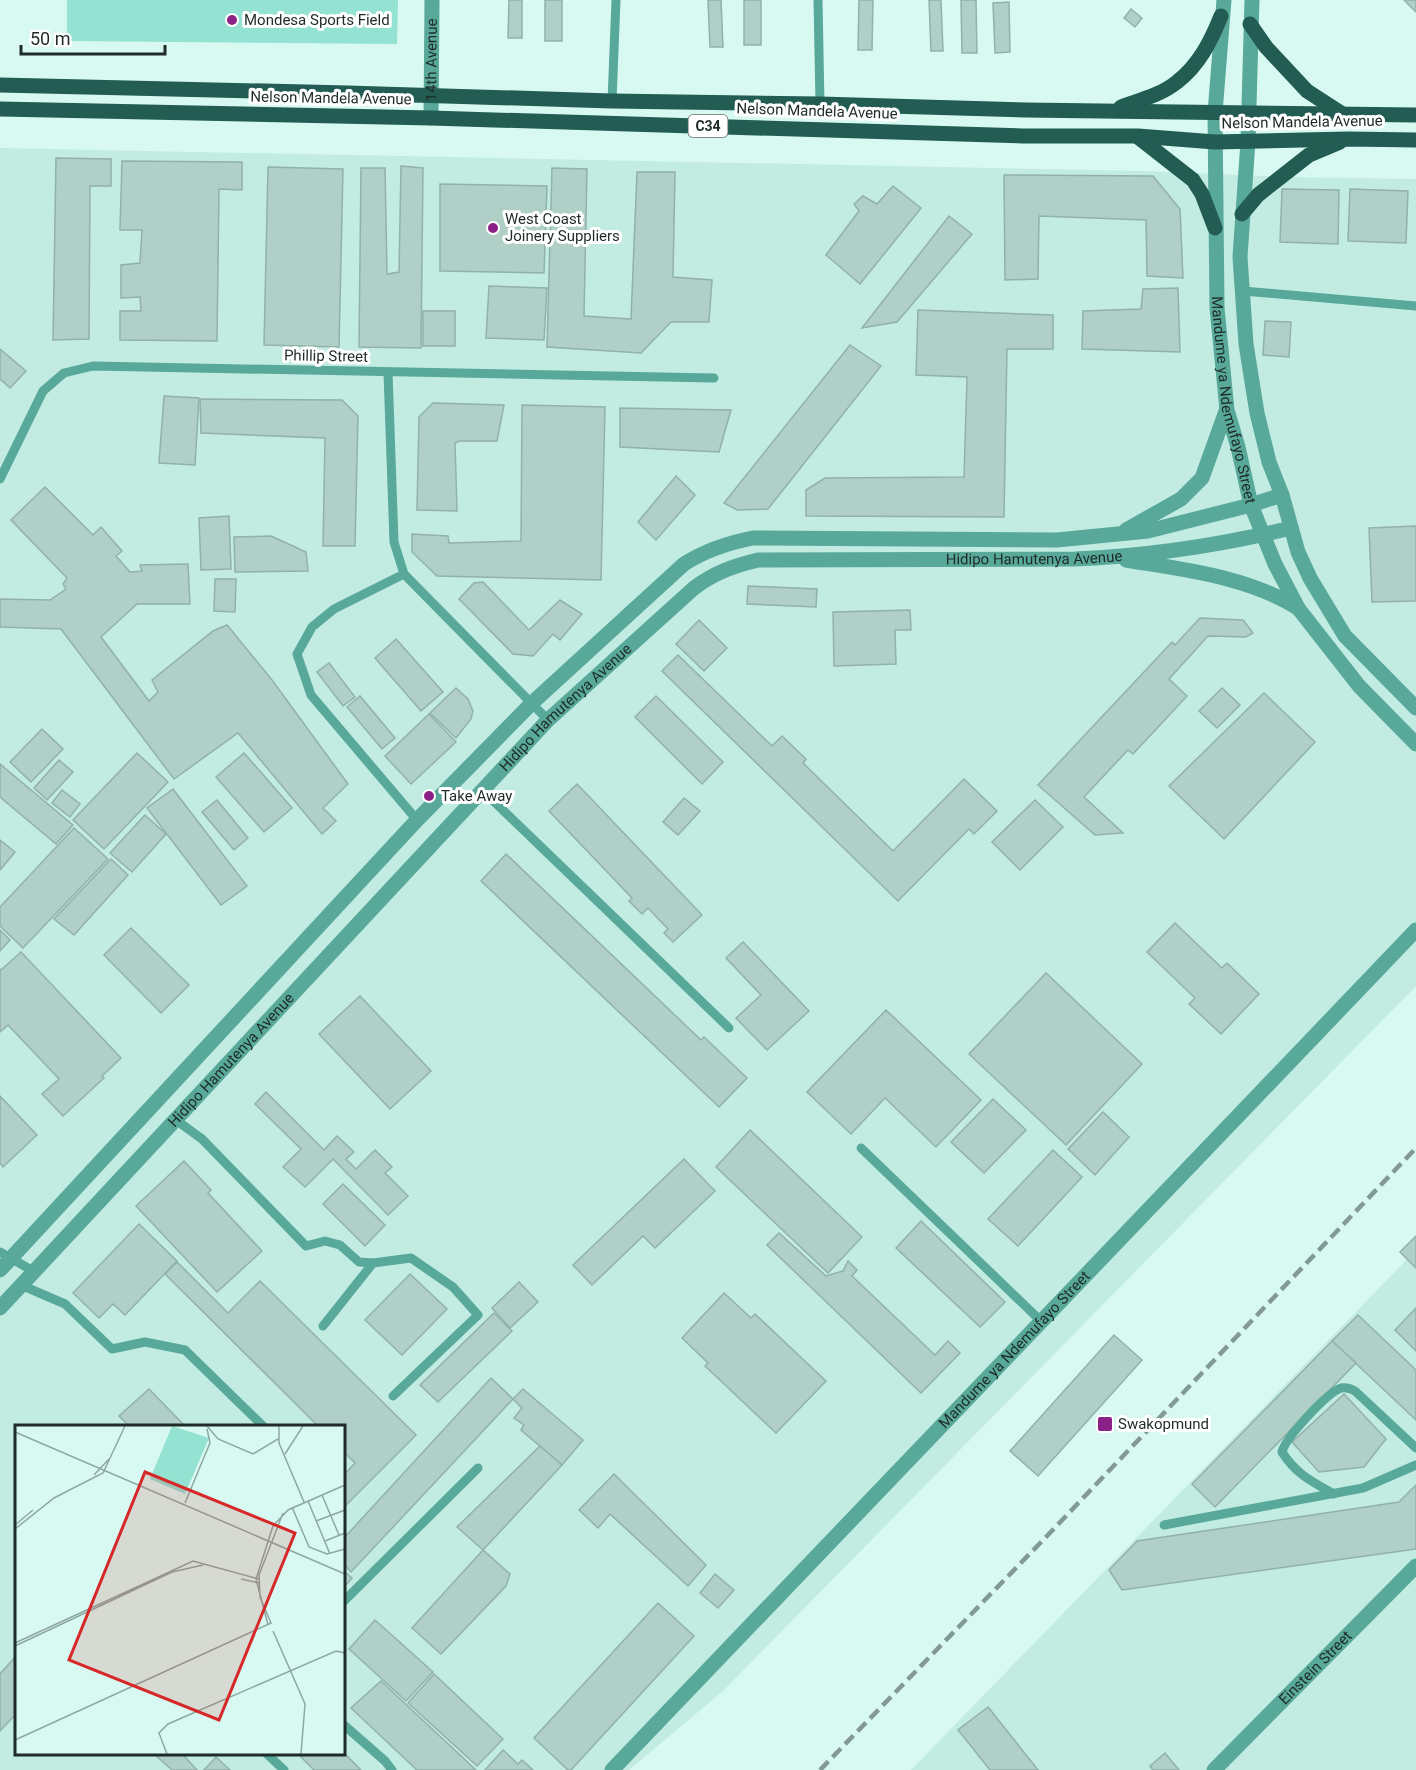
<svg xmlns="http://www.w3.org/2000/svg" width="1416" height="1770" font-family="Roboto,sans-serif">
  <rect width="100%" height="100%" fill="#d8f9f1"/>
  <g fill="#c2ebe2" fill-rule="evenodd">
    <path d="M0,148l1142,23 146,6 128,2v807l-694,706 -93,78h-629zM16,1426h328v328h-328z"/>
    <path d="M1416,1250v520h-505z"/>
  </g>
  <path fill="#94e2d2" d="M67,0h331l-1,44 -330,-3z"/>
  <g fill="#afcfc7" stroke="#91b1aa" stroke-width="1.5">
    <path d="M509,0h13v38h-14z"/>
    <rect x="545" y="0" width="17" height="41"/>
    <path d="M708,0h13l2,47h-13z"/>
    <rect x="744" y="0" width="17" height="45"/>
    <path d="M859,0h14l-1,50h-14z"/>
    <path d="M929,0h12l2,51h-12z"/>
    <path d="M961,0h15l1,53h-15z"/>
    <path d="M1404,0h12v12z"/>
    <path d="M1009,2l1,50 -15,1 -2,-50z"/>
    <path d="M1131,9l11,9 -7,9 -11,-9z"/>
    <path d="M56,158l55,1v27h-21l-1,153 -36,1z"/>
    <path d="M122,161l120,1v28l-23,-1 -2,152 -97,-1v-29h21l-1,-14 -19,1v-33l19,-2 2,-33h-22z"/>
    <path d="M401,166l22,2 -2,180 -62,-1 2,-179h24l2,106 12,-2z"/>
    <path d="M268,167l75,2 -4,178 -75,-2z"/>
    <path d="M552,168l35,1 -3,147 47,3 6,-147h38l-2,105 39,3 -3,42h-38l-30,31 -94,-6z"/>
    <path d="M1004,175l149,1 27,33 3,69 -36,-2 -1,-56 -107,-4 -1,63 -33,1z"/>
    <path d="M440,184l107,2 -3,87 -104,-2z"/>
    <path d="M893,186l28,22 -61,76 -34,-29 33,-44 -5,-7 9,-8 14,8z"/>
    <path d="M1282,189l57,1 -1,54 -58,-2z"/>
    <path d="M1350,189l58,2 -2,52 -58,-2z"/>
    <path d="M949,216l23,18 -75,88 -35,6z"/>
    <path d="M489,286l58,2 -3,52 -58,-2z"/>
    <path d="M1178,288l2,64 -98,-3 1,-38 58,-2 2,-20z"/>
    <path d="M918,310l135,5v34h-46l-3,168 -198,-1v-26l19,-12 139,-1 3,-100 -51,-2z"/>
    <rect x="423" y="311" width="32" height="35"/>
    <path d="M1265,321l26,1 -2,35 -26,-2z"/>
    <path d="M850,345l31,21 -113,143 -31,1 -13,-7z"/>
    <path d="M0,349l26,22 -16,17 -10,-9z"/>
    <path d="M164,396l35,2 -4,67 -36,-2z"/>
    <path d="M200,399l142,1 16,16 -3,130h-32l2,-108 -124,-5z"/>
    <path d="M433,403l71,2 -7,36h-38l-4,2 2,68 -40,-1 2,-93z"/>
    <path d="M522,405l83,2 -4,173 -164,-4 -25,-24v-18l36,2 1,7 72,-2z"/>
    <path d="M620,408l111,2 -12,42 -99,-5z"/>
    <path d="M676,476l19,19 -39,45 -18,-18z"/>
    <path d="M45,487l48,48 8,-8 21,24 -6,5 14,16 12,-1 -2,-6 48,-1 2,40h-53l-36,33 48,64 9,-9 -6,-12 61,-49 14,-6 45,55 76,104 -25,24 13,13 -14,13 -84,-101 -64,46 -113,-150 -61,-2v-28l50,1 16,-11 -3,-5 4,-6 -56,-58z"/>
    <path d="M229,516l2,53 -30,1 -2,-52z"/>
    <path d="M1416,526v75l-44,1 -3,-74z"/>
    <path d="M271,536l35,16 2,19 -73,1 -1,-35z"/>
    <path d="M215,579h21l-1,33 -21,-1z"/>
    <path d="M483,582l46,48 31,-30 22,14 -22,26 -7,-6 -20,22 -20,-2 -54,-55 15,-16z"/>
    <path d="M748,586l69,3 -1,18 -69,-3z"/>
    <path d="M910,610l1,20h-16l1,34 -62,2 -1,-54z"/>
    <path d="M1200,618l43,2 10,13 -7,4 -38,-1 -39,43 18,17 -54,58 -5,-4 -44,47 39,36 -28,2 -57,-50 134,-143 3,3z"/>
    <path d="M699,620l28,28 -23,23 -28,-27z"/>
    <path d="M396,639l47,53 -22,19 -46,-53z"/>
    <path d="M678,655l94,91 10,-10 24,23 -3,4 90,88 71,-72 33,32 -23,23 -5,-5 -71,72 -236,-230z"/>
    <path d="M329,663l26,34 -12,9 -26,-34z"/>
    <path d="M456,688l12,11 5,12 -2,8 -15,19 -26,-25z"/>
    <path d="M1222,688l18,17 -23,23 -18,-17z"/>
    <path d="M1264,693l51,49 -91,97 -55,-53z"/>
    <path d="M360,696l35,42 -13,11 -35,-42z"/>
    <path d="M656,696l67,66 -21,22 -67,-67z"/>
    <path d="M429,714l27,28 -45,42 -26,-28z"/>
    <path d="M42,729l21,20 -32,33 -21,-20z"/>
    <path d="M137,753l31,29 -64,67 -31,-29z"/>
    <path d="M244,753l48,55 -28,24 -48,-55z"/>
    <path d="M59,760l14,12 -26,28 -13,-12z"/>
    <path d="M0,764l73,61 -17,19 -56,-47z"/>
    <path d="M577,784l125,131 -29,27 -9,-9 4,-4 -20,-21 -6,6 -13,-13 3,-3 -83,-87z"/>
    <path d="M173,789l74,97 -26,19 -74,-97z"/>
    <path d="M62,790l18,14 -10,13 -18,-14z"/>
    <path d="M684,798l16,13 -22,24 -15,-13z"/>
    <path d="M217,800l31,38 -14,12 -32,-38z"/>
    <path d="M1035,800l28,27 -43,43 -28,-28z"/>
    <path d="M145,815l21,19 -34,38 -22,-19z"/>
    <path d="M74,828l34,31 -85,89 -23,-22v-19z"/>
    <path d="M0,840l15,12 -15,18z"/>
    <path d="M506,854l195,186 3,-3 43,41 -28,29 -238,-226z"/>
    <path d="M111,859l17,16 -54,60 -20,-16z"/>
    <path d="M1175,923l47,45 5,-5 32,31 -38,40 -32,-30 6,-6 -48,-46z"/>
    <path d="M131,928l58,57 -28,28 -57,-58z"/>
    <path d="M0,930l10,10 -10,11z"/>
    <path d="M743,942l66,69 -42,39 -31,-32 25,-23 -35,-37z"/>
    <path d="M21,952l100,106 -19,18 2,2 -41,38 -21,-22 17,-15 -51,-54 -8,7v-63l1,1z"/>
    <path d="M1046,973l96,91 -76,81 -97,-91z"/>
    <path d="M360,996l71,75 -41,38 -71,-75z"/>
    <path d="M886,1010l95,90 -45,47 -51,-49 -34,36 -44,-42z"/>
    <path d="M266,1092l58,58 13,-14 17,16 -8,7 10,10 19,-19 17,17 -7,6 23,23 -20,19 -55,-56 -28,28 -22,-20 18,-18 -46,-45z"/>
    <path d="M0,1096l37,39 -34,32 -3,-4z"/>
    <path d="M993,1099l33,31 -42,43 -33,-31z"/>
    <path d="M1103,1112l26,25 -34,38 -27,-26z"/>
    <path d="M750,1130l112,107 -34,36 -112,-106z"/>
    <path d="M1053,1150l29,27 -64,69 -30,-27z"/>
    <path d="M684,1159l31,32 -60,57 -12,-12 -51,49 -19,-20z"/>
    <path d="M184,1161l27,29 -3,3 54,58 -45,41 -81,-86z"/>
    <path d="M343,1184l42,41 -20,21 -42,-42z"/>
    <path d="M921,1221l84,81 -25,25 -84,-79z"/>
    <path d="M139,1224l38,37 -52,54 -12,-11 -14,14 -26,-25z"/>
    <path d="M779,1233l47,43 17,-5 5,-10 9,9 -5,6 83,79 13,-14 12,12 -39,40 -154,-148z"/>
    <path d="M1416,1236v32l-16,-16z"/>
    <path d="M177,1262l51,51 32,-32 156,154 -72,72v-32l11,-12 -11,-11v-26h-26l-153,-152z"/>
    <path d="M410,1274l37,35 -45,46 -37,-35z"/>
    <path d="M519,1282l19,20 -28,26 -18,-20z"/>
    <path d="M724,1293l27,25 4,-4 71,67 -50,52 -71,-67 3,-3 -26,-25z"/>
    <path d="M1416,1308v43l-21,-21z"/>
    <path d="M494,1313l18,18 -74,71 -18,-17z"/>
    <path d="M1358,1315l58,55v50l-84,-79z"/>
    <path d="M1114,1335l28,25 -104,116 -28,-25z"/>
    <path d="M1332,1341l24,22 -141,144 -23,-23z"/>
    <path d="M491,1378l22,21 -162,173 -7,-8v-26z"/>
    <path d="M149,1389l36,37h-56l-10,-10z"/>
    <path d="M523,1389l60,51 -21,25 -41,-35 3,-5 -10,-7 8,-10 -9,-9z"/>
    <path d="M1344,1394l42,45 -22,28 -45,5 -27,-30z"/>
    <path d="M540,1446l22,19 -79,85 -26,-23z"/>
    <path d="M614,1474l92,91 -18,21 -78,-72 -12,14 -19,-18z"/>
    <path d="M1416,1485v64l-294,41 -13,-20 28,-29 262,-39z"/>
    <path d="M483,1550l27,24 -4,12 -65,68 -29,-26z"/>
    <path d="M344,1571l8,7 -8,9z"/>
    <path d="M715,1574l19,16 -16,18 -18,-15z"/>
    <path d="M658,1603l36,33 -123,134h-3l-34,-32z"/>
    <path d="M375,1620l58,52 -27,29 -57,-52z"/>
    <path d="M16,1656v58l-16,17v-57z"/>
    <path d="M434,1674l69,65 -26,27 -69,-63z"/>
    <path d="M381,1681l95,89h-59l-66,-62z"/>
    <path d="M988,1707l50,63h-48l-32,-40z"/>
    <path d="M503,1750l15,14 4,-4 11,10h-48z"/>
    <path d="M344,1753l17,17h-47l-16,-16z"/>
    <path d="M1165,1753l14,17h-26l-3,-4z"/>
    <path d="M154,1754h34l-3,3 12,13h-25z"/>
    <path d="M216,1757l14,13h-26z"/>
  </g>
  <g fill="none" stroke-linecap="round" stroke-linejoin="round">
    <g stroke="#58a99a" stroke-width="9">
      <path d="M818,0l2,104"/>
      <path d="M612,101l4,-101"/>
      <path d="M1243,291l173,15"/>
      <path d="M388,373l6,169 10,32 144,146"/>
      <path d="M0,479l43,-88 21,-18 29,-7 621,12"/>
      <path d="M404,574l-70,35 -22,18 -15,27 14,41 106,125"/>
      <path d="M482,790l247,238"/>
      <path d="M176,1120l26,19 104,107 19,-5 15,4 19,17 14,1 38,-5 42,29 25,28 -85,81"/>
      <path d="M861,1148l181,174"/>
      <path d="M0,1252l33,19"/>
      <path d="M21,1285l44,19 47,45 33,-7 40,8 78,76"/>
      <path d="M323,1326l50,-63"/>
      <path d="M1334,1494c-23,-13 -38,-20 -52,-42 3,-14 46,-60 59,-64 6,-1 9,0 14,3l61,57"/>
      <path d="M1164,1525l199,-37 53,-23"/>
      <path d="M344,1601l134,-133"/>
      <path d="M344,1725l41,36 7,9"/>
      <path d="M267,1754l17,16"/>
    </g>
    <g stroke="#58a99a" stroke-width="15">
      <path id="s1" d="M431,118l1,-118"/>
      <path id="s2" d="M1214,1770l202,-204"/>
    </g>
    <g stroke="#58a99a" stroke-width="15">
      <path id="s3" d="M1224,0l-9,113 2,195 10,102 11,37 13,58 24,59 23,44 61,78 57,58"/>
      <path d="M1252,0l-4,141 -8,116 6,87 11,69 12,49 13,33 16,57 12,26 35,58 71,72"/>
      <path d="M1126,530l55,-31 21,-21 24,-67"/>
      <path d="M1126,560c59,10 120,16 172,48"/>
      <path d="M0,1270l417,-450 115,-117 152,-139c22,-14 43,-21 69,-26l304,2 91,-9 103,-26 31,-10"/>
      <path id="s4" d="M0,1308l548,-588 146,-132c20,-15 39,-22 64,-28l317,-1c72,-3 146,-14 216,-31"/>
      <path id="s5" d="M612,1770l804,-840"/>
    </g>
    <g stroke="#225c52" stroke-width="15">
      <path d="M1250,24l16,23 41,44 34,22"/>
      <path d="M0,85l348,8 264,8 208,3 206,6 390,5"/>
      <path d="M1121,107c19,-7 40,-12 56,-25 22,-17 34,-41 44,-66"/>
      <path d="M0,109l431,9 592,18h115l77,6 133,-3 68,1"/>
      <path d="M1138,137l55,43 9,14 13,34"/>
      <path d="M1242,214l16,-19 51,-40 31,-13"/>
    </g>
    <path stroke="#829994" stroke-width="4.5" stroke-dasharray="12 6" stroke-linecap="butt" d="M820,1770l226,-233 370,-389"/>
  </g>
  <g fill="#8b2186" stroke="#fff" stroke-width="2">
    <circle cx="232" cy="20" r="6"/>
    <circle cx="493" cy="228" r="6"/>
    <circle cx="429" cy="796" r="6"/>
    <rect x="1097" y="1416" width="16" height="16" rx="3"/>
  </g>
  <g text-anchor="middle" stroke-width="6" stroke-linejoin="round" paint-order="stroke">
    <rect fill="#fff" stroke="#626b68" stroke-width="1.5" x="688.5" y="115" width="39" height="22" rx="4.5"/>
    <g font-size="14" font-weight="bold" fill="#1e2b28">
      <text x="708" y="131">C34</text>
    </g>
    <g font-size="15" fill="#1e2b28" stroke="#fff" text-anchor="start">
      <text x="244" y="25">Mondesa Sports Field</text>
      <text x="505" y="224">West Coast<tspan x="505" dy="17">Joinery Suppliers</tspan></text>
      <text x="441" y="801">Take Away</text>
      <text x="1118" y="1429">Swakopmund</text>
    </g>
    <g font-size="15" fill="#1e2b28" stroke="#fff">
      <text dy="5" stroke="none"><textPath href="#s1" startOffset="58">14th Avenue</textPath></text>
      <text transform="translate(331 98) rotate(1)" y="5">Nelson Mandela Avenue</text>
      <text transform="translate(817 111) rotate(2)" y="5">Nelson Mandela Avenue</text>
      <text transform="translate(1302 122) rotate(-1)" y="5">Nelson Mandela Avenue</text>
      <text transform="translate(326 356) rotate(1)" y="5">Phillip Street</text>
      <text dy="5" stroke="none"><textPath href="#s3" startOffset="402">Mandume ya Ndemufayo Street</textPath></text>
      <text dy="5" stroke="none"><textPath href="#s4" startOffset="1347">Hidipo Hamutenya Avenue</textPath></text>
      <text dy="5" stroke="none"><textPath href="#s4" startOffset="825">Hidipo Hamutenya Avenue</textPath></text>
      <text dy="5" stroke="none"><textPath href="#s4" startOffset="339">Hidipo Hamutenya Avenue</textPath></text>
      <text dy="5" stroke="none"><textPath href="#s5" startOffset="582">Mandume ya Ndemufayo Street</textPath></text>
      <text dy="5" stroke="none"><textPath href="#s2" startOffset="144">Einstein Street</textPath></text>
    </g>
  </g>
  <g transform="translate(15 1425)">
    <rect width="330" height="330" fill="#d8f9f1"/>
    <path d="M157,1l37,12 -24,56 -35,-15z" fill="#94e2d2"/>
    <path fill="none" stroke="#8ea7a1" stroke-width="1.5" d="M192,1l11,13 35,15 25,-15M264,1v17l25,59M0,7l330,142M270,29l18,-28M79,50l15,-16M307,70l17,40M293,76l22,53M170,78l25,-60 -3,-14M277,82l17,40 18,7 18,-5M301,96l29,-11M0,100l18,-15M0,104l39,-31 49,-25 22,-47M310,116l20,-8M226,154l18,4M253,200l-12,-46 17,-53 15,-16 57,-25M258,206l32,73 -4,50M0,218l178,-82 66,18M0,221l157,-74 31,-7M0,315l256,-117 -11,-26 -1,-22 24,-62M152,329l-8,-21 9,-9 168,-73 9,2"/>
    <path fill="#d62828" fill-opacity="0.15" stroke="#d62828" stroke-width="3" d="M130,47l150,61 -76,187 -150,-60z"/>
    <rect width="330" height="330" fill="none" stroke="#1e2b28" stroke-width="3"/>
  </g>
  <path d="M21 45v9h144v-9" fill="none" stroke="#1e2b28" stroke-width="3"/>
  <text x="30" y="45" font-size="18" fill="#1e2b28" stroke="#ffffff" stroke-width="4.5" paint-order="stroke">50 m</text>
</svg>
